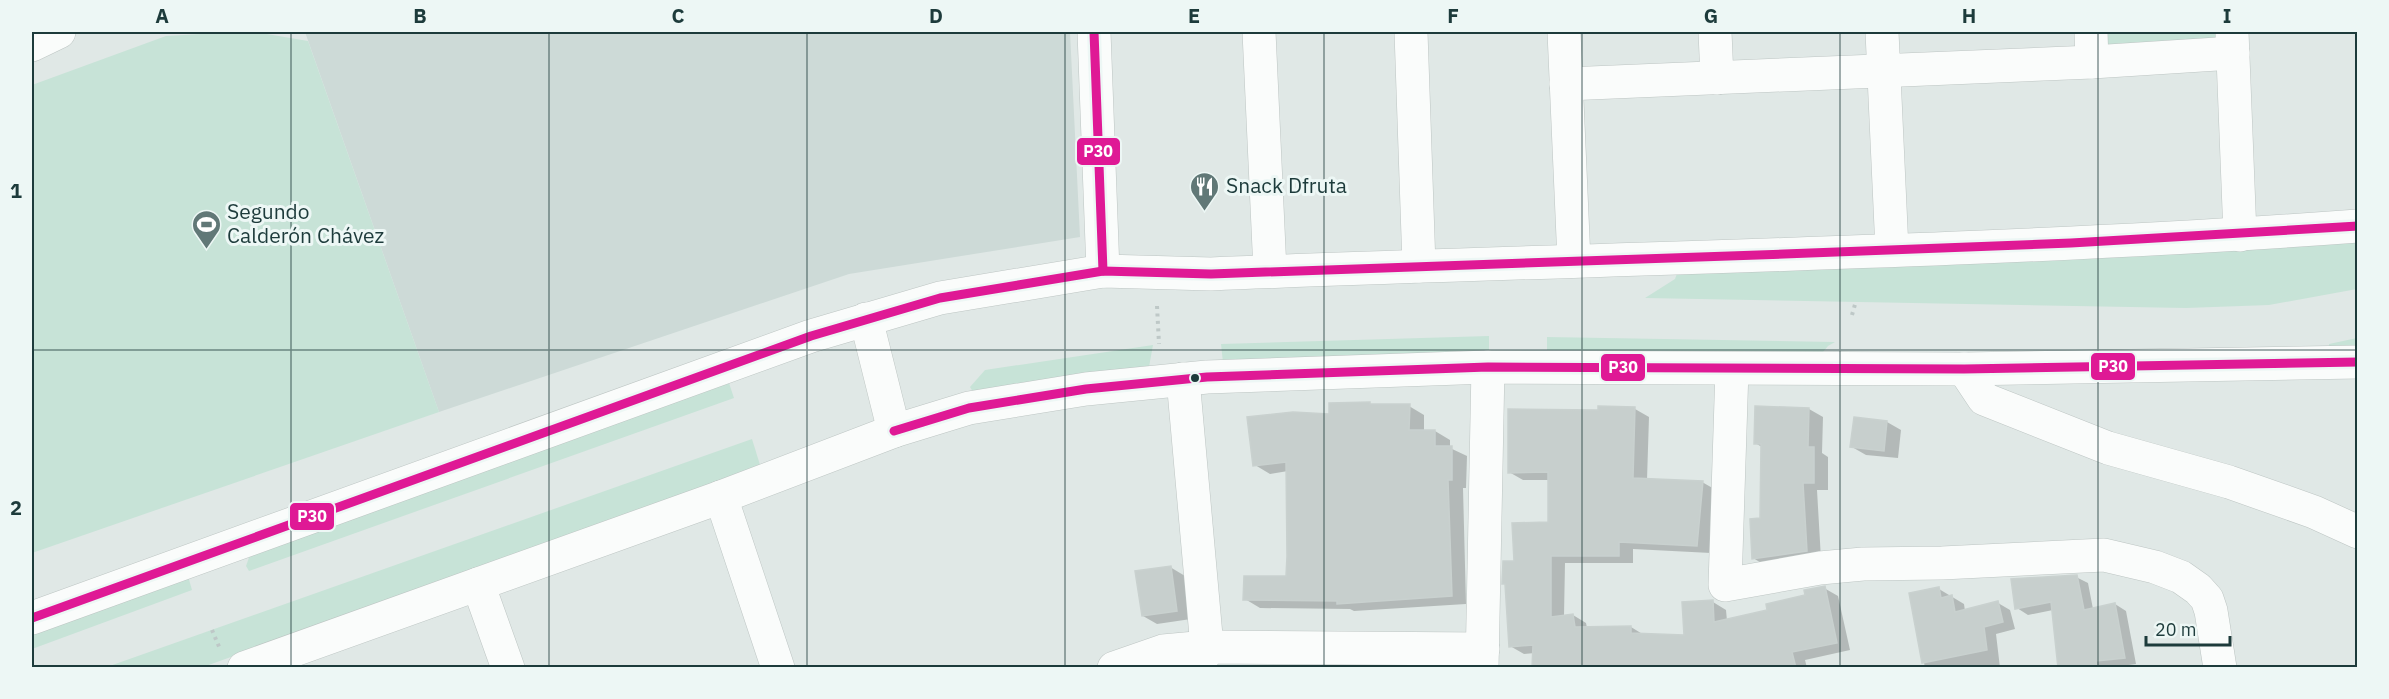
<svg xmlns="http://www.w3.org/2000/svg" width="2389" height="699" font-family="'IBM Plex Sans',sans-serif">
  <rect width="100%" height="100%" fill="#e0e8e6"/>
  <path fill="#cddad7" d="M305,32h765l10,205 -231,37 -410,138z"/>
  <g fill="#c7e3d7">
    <path d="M236,32h19l53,9 131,371 -407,141v-468l134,-49z"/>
    <path d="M2100,32h122l1,14 -122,9z"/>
    <path d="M2357,241v48l-88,16 -83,3 -541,-10 30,-19 4,-11z"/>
    <path d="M1489,336v16l-266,11 -2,-19z"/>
    <path d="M1547,337l288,5 -7,4 -5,6 -276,-2z"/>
    <path d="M2357,338v10l-28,2v-6z"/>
    <path d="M1153,345l-4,22 -176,25 -3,-5 15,-17z"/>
    <path d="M727,377l7,21 -485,173 -3,-5 6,-17z"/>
    <path d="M752,439l9,29 -558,199 -99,1z"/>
    <path d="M188,576l4,14 -160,59v-17z"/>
  </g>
  <g fill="#0003">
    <path d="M1409,406l15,9v16h11l15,9v8l17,8 -1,32h-3l3,116 -112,7 -4,-2 -90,-1 -15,-9 42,-21 1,-107 -18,3 -15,-9 76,-50z"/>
    <path d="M1635,409l14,8 -2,63 55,2 14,8 -5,63 -78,-4v14h-68l-1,53 9,-1 13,8 1,5 44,-1 13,8 42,1 27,-34 13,8 1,11 42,-9 55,-24 14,8 12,54 -45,10 2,8h-273l1,-15 -11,1 -14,-8 -4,-62 9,-22 34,-39 1,-43h-27l-14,-8 91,-60z"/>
    <path d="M1809,409l14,8 -1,36 6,4v33h-11l4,69 -53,8 -15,-9 9,-38v-73l-7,-4z"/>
    <path d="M1887,422l14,8 -3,28 -32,-3 -14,-8z"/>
    <path d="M1170,567l15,9 6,43 -34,5 -14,-8z"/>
    <path d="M2076,577l12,6 5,26 22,-5 11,7 10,53 -29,4h-49l-5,-58 -25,5 -11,-7z"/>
    <path d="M1939,589l25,15 1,7 33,-8 12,7 5,19 -19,5 4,34h-75l-14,-74z"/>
  </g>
  <g fill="#c7cfcd" stroke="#c9d1cf" stroke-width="1.5">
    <path d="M1370,402v2h40l-1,26h26v16h17v34h-4l4,116 -115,8v-3l-94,-1 1,-24h42l1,-20 -1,-94 -33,4 -6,-49 46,-5 36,2v-11z"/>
    <path d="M1598,406l37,1 -2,71 70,3 -6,65 -78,-4v14h-68v61l22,-3 2,13 56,-1v7l53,2 -2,-33 31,-2 1,22 53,-12 -1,-6 39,-9 -1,-5 21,-4 12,57 -45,9 4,16h-264l1,-23 -24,2 -4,-63h-3l1,-23h11l-2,-38 36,-1v-50l-40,1v-64l90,1z"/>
    <path d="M1755,406l54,2 -1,39h6v36h-11l4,68 -55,8 -2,-40 10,-1 1,-74h-7z"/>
    <path d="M1854,417l33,4 -3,30 -34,-4z"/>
    <path d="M1171,566l6,45 -35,5 -7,-45z"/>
    <path d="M2077,575l7,35 31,-7 10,55 -29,3 1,7h-39l-7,-66 -36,7 -4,-30z"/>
    <path d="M1939,587l2,11 11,-3 3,17 43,-11 5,21 -19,5 3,23 -65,13 -13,-70z"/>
  </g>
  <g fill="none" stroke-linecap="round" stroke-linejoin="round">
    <defs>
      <g id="minor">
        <path d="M1094,32l9,239"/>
        <path d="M1259,32l11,239"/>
        <path d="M1411,32l8,234"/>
        <path d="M1564,32l10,229"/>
        <path d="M1715,32l2,46"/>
        <path d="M1882,32l10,218"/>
        <path d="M2091,32l1,30"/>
        <path d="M2232,32l8,203"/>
        <path d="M32,45l27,-13"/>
        <path d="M1566,84l526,-22 141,-9"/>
        <path d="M866,319l28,112"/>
        <path d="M1732,369l-7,216 95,-17 43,-4 79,-1 162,-8 51,12 26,10 17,12 9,10 4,12 9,57"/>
        <path d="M1964,369l20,30 124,49 121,34 85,30 44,20"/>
        <path d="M1183,379l24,268 -9,21"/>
        <path d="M721,497l57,171"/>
        <path d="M478,584l30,84"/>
        <path d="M32,618l779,-282 129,-38 163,-27 108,3c382,-16 765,-20 1147,-48"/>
        <path d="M244,668l477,-171 173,-66 75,-23 117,-19 121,-12 281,-10 476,2 394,-7"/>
        <path d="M1114,668l49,-17 44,-4 276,2"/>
        <path d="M1482,668l6,-301"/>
      </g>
    </defs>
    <use href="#minor" stroke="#bdc5c3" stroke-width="34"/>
    <g stroke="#bec8c7" stroke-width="4" stroke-dasharray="3 4.5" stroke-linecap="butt">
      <path d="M1157,306l2,38"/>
      <path d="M1852,315l4,-14"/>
      <path d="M212,630l8,19"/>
    </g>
    <use href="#minor" stroke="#fafcfb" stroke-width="33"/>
    <defs>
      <g id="bus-1">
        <path d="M1094,32l9,239"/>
        <path d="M894,431l75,-23 117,-19 121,-12 281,-10 476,2 394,-7"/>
        <path d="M32,618l779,-282 129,-38 163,-27 108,3 573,-20 287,-11 287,-17"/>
      </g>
    </defs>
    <use href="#bus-1" stroke="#edf7f5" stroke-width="14"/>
    <use href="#bus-1" stroke="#df1995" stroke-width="9"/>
  </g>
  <path fill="none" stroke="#1d3b3b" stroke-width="1.5" stroke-opacity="0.55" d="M291,32v636M549,32v636M807,32v636M1065,32v636M1324,32v636M1582,32v636M1840,32v636M2098,32v636M32,350h2326"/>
  <defs>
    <symbol id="restaurant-pin" viewBox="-11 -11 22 30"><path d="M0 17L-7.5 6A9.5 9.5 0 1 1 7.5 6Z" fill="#617877" stroke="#edf7f5"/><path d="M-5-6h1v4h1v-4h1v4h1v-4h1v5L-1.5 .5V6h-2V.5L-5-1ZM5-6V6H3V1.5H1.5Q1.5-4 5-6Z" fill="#fff"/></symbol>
    <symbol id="stadium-pin" viewBox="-11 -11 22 30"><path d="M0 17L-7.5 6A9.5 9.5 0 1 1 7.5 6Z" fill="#617877" stroke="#edf7f5"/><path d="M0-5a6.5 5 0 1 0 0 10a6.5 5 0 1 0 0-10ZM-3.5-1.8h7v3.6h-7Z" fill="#fff"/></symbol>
  </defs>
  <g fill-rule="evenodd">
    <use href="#restaurant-pin" x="1188" y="170" width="33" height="45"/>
    <use href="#stadium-pin" x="190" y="208" width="33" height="45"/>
  </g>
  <circle fill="#1d3b3b" stroke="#edf7f5" stroke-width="2" cx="1195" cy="378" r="5"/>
  <g text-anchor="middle" stroke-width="6" stroke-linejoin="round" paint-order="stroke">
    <g font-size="21" fill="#1d3b3b" stroke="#edf7f5" text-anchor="start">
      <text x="1226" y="193">Snack Dfruta</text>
      <text x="227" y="219">Segundo<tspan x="227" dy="24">Calderón Chávez</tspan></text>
    </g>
  </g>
  <g stroke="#edf7f5" stroke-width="2">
    <rect x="1076" y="137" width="45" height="29" rx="6" fill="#df1995"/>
    <rect x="2090" y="352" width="46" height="29" rx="6" fill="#df1995"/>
    <rect x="1600" y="353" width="46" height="29" rx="6" fill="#df1995"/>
    <rect x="289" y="502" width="46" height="29" rx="6" fill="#df1995"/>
  </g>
  <g font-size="16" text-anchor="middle" font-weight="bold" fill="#fff">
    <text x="1098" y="157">P30</text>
    <text x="2113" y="372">P30</text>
    <text x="1623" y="373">P30</text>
    <text x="312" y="522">P30</text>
  </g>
  <rect width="2389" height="699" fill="none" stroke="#edf7f5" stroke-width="66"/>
  <path d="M2146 636v9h84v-9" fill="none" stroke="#1d3b3b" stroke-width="3"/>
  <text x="2155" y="636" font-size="18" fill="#1d3b3b" stroke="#edf7f5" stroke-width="4.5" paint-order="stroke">20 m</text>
  <rect x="33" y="33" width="2323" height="633" fill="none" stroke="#1d3b3b" stroke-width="2"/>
  <g font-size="20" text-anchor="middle" font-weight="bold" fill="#1d3b3b">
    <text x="162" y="23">A</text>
    <text x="420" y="23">B</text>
    <text x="678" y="23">C</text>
    <text x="936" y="23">D</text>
    <text x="1194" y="23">E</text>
    <text x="1453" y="23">F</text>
    <text x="1711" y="23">G</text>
    <text x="1969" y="23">H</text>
    <text x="2227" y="23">I</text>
    <text x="16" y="198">1</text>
    <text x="16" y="515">2</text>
  </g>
</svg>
